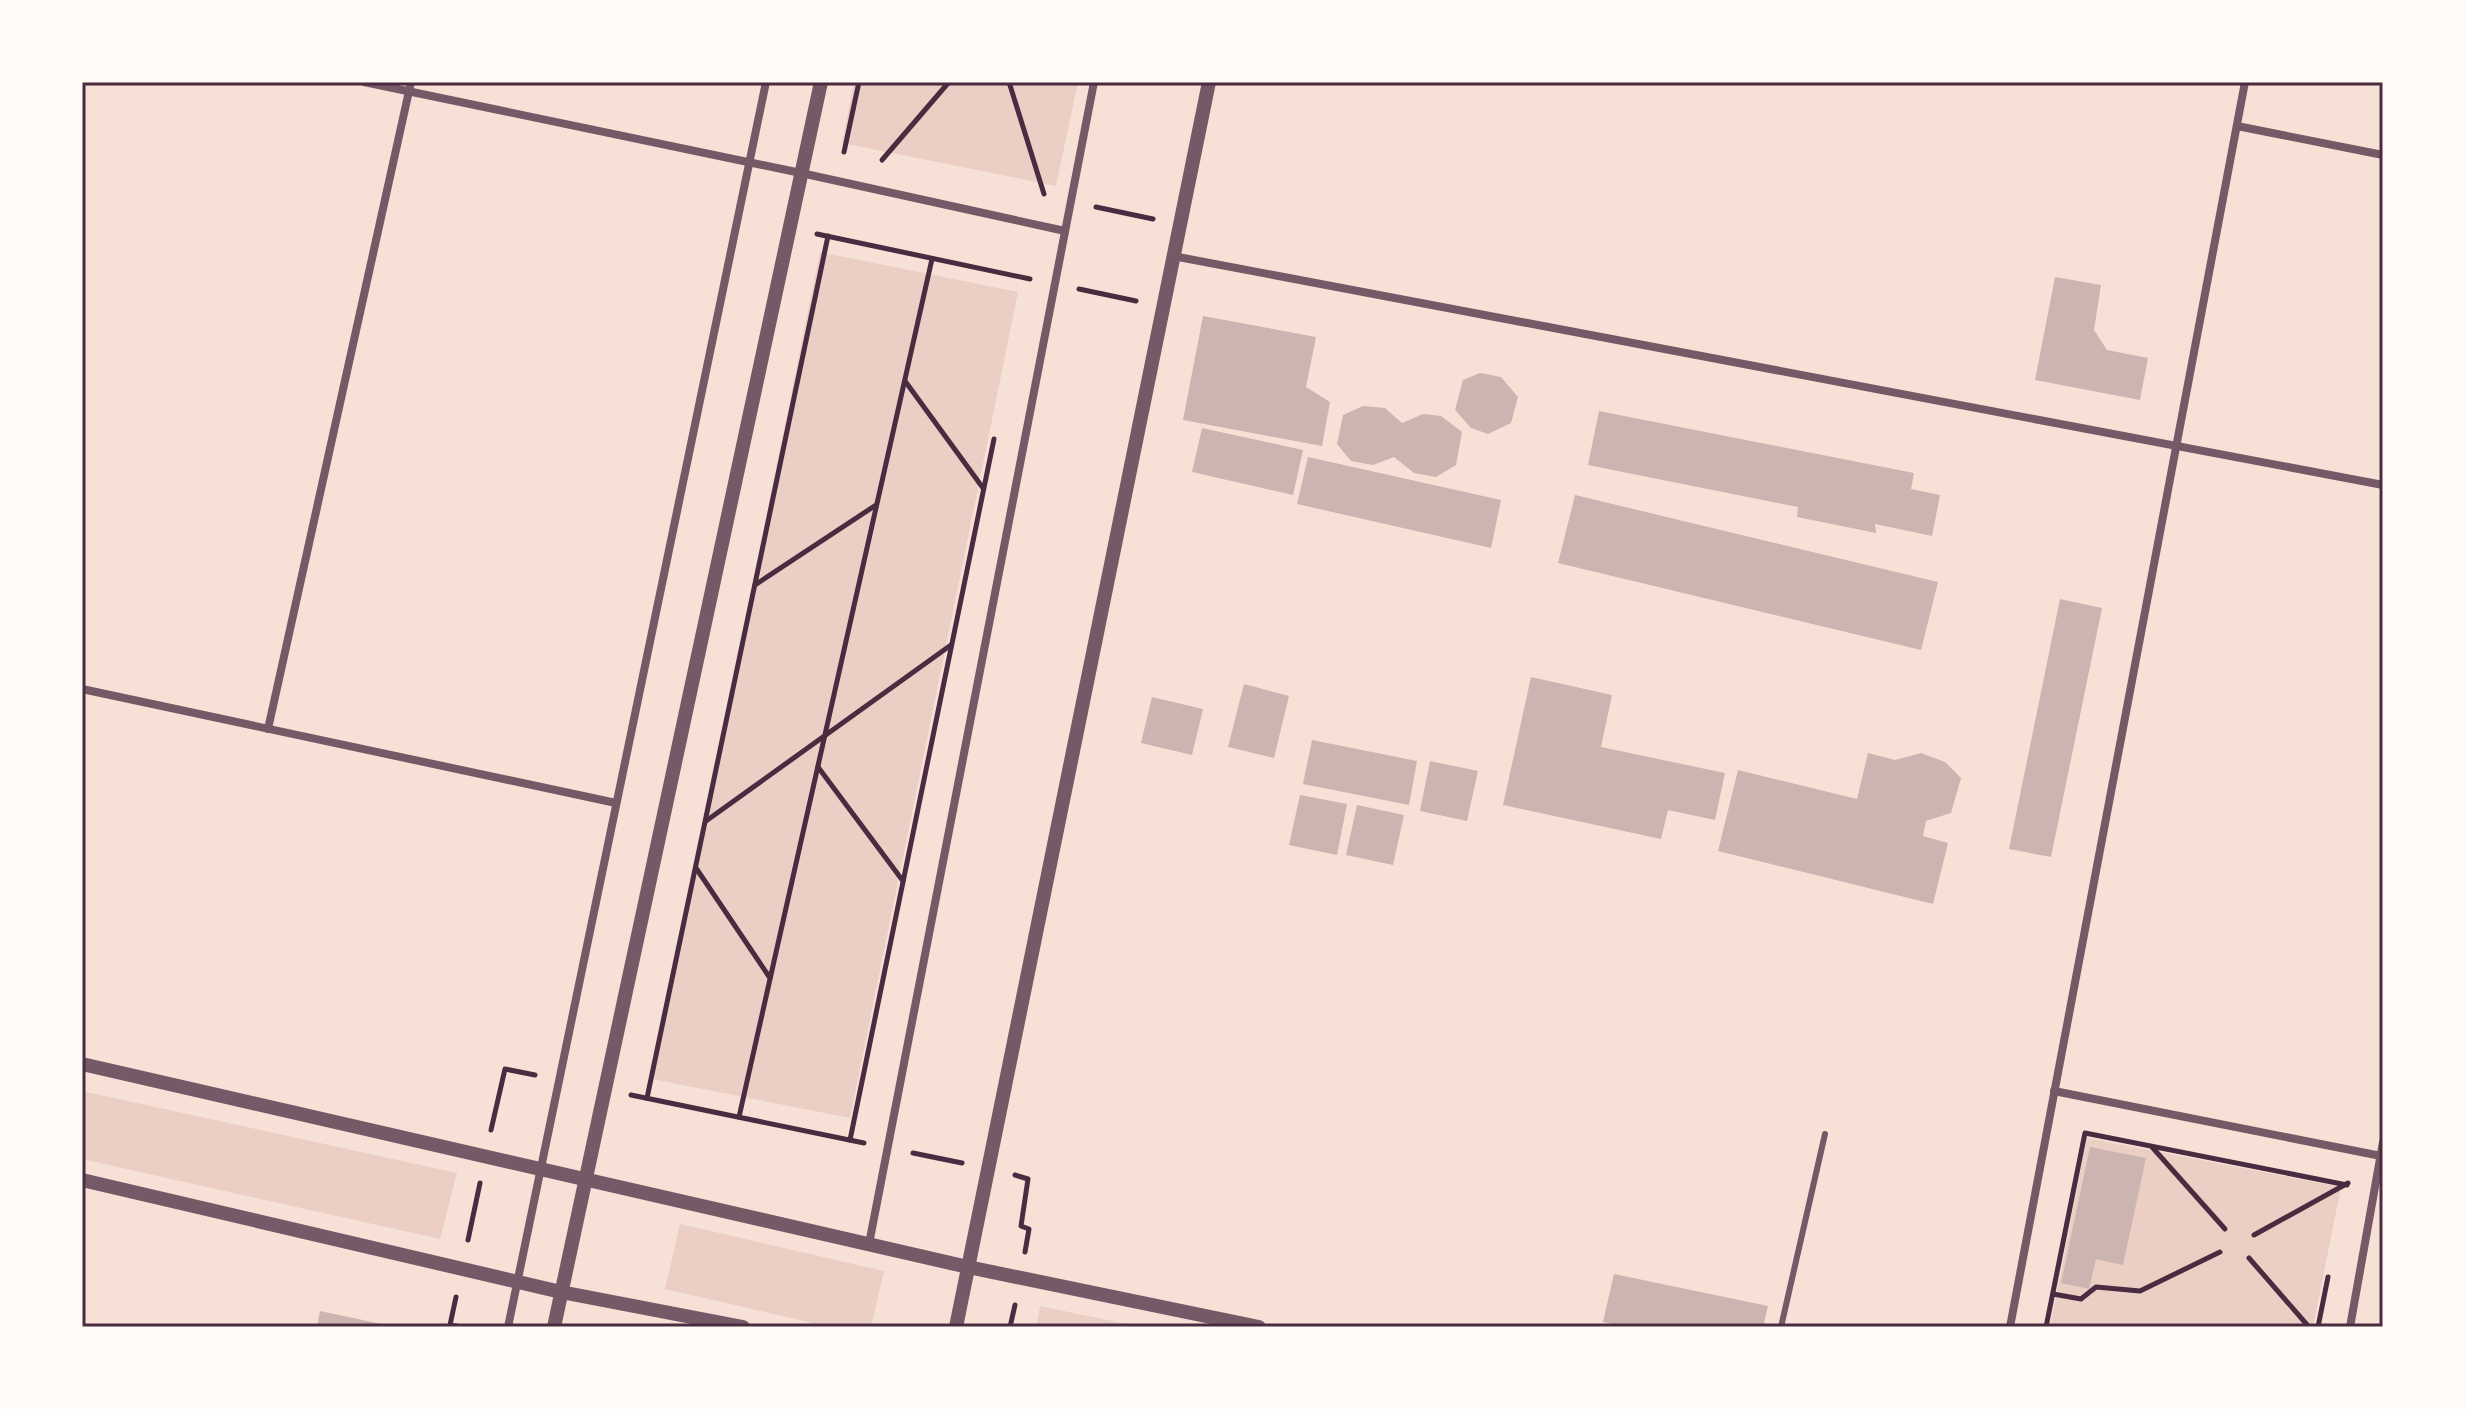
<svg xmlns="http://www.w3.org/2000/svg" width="2465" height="1409" font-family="Barlow,sans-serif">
  <rect width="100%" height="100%" fill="#f7e1d7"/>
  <g fill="#ebcfc5">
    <path d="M854,82h224l-22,104 -214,-43z"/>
    <path d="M820,252l198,40 -168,826 -198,-39z"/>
    <path d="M82,1091l375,82 -17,66 -358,-80z"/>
    <path d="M2087,1138l254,49 -28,140h-263z"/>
    <path d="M680,1224l204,47 -13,56h-41l-165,-38z"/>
    <path d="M1040,1306l101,21h-105z"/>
  </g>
  <g fill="#ccb4b1">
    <path d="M2055,277l46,8 -7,45 13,20 41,8 -8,42 -105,-20z"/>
    <path d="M1203,316l113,21 -10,50 24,15 -8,44 -139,-26z"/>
    <path d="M1480,373l21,4 17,20 -7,26 -23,11 -17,-6 -16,-18 8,-30z"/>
    <path d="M1363,406l22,2 17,15 21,-9 18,2 21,16 -6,33 -20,12 -22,-4 -20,-16 -21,8 -22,-4 -14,-17 6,-29z"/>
    <path d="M1599,411l315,62 -3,16 29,6 -8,41 -57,-12 1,9 -79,-16 1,-10 -210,-42z"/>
    <path d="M1202,428l101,22 -10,45 -101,-23z"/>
    <path d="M1308,457l193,43 -10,48 -194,-44z"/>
    <path d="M1575,495l363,87 -17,68 -363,-87z"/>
    <path d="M2060,599l42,9 -51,249 -42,-8z"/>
    <path d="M1531,677l81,18 -11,52 124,26 -10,47 -47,-10 -7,29 -158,-34z"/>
    <path d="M1244,684l45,12 -15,62 -46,-11z"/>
    <path d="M1152,697l51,12 -11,46 -51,-12z"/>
    <path d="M1312,740l105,21 -8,44 -106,-21z"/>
    <path d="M1868,753l27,7 26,-7 24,9 16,16 -10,35 -25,8 -3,15 25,7 -15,61 -215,-53 20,-81 119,29z"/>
    <path d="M1430,761l48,10 -11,50 -47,-10z"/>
    <path d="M1300,795l47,9 -10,51 -48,-10z"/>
    <path d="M1357,805l47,10 -11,50 -47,-10z"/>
    <path d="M2090,1147l56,11 -23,107 -27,-6 -7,30 -28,-6z"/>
    <path d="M1614,1274l154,32 -5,21h-136l-24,-5z"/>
    <path d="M320,1311l71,15 -1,1h-73z"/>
  </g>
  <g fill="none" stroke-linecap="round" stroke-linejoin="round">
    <g stroke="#4a2c40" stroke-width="5">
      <path d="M1009,82l35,112"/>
      <path d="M844,152l15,-70"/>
      <path d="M882,160l67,-78"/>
      <path d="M1096,207l57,12"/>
      <path d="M817,234l213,45"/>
      <path d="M1079,289l57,12"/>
      <path d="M905,381l78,107"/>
      <path d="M755,585l121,-80"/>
      <path d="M818,767l85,114"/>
      <path d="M706,821l245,-176"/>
      <path d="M696,868l74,110"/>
      <path d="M631,1095l233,48"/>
      <path d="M647,1098l181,-862"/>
      <path d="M739,1117l193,-858"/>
      <path d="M491,1130l14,-61 30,6"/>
      <path d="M850,1140l144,-701"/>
      <path d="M2152,1147l73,82"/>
      <path d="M913,1153l49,10"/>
      <path d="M1015,1175l13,4 -7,47 8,3 -4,23"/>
      <path d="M2254,1235l94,-52"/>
      <path d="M468,1240l12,-57"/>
      <path d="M2249,1258l60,69"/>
      <path d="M2053,1294l28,5 15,-12 44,4 80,-39"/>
      <path d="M456,1297l-6,28 12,2"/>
      <path d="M1010,1327l5,-22"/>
      <path d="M2046,1327l39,-194 262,52"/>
      <path d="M2318,1327l10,-50"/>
    </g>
    <path stroke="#755966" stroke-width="6" d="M1781,1327l44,-193"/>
    <g stroke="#755966" stroke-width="8">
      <path d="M364,82l437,91 264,58"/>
      <path d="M2237,126l146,29"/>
      <path d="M1173,256l1210,229"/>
      <path d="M82,689l534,114"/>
      <path d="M268,729l143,-647"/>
      <path d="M2054,1091l327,65"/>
      <path d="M869,1244l225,-1162"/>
      <path d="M508,1327l258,-1245"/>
      <path d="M2010,1327l235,-1245"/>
      <path d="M2350,1327l33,-185"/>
    </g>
    <g stroke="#755966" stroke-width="14">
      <path d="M82,1064l886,203 291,60"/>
      <path d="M82,1180l479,112 182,35"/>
      <path d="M554,1327l267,-1245"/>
      <path d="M956,1327l253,-1245"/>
    </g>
  </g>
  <rect width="2465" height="1409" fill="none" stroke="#fffaf5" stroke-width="168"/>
  <rect x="84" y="84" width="2297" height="1241" fill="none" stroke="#4a2c40" stroke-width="3"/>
</svg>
